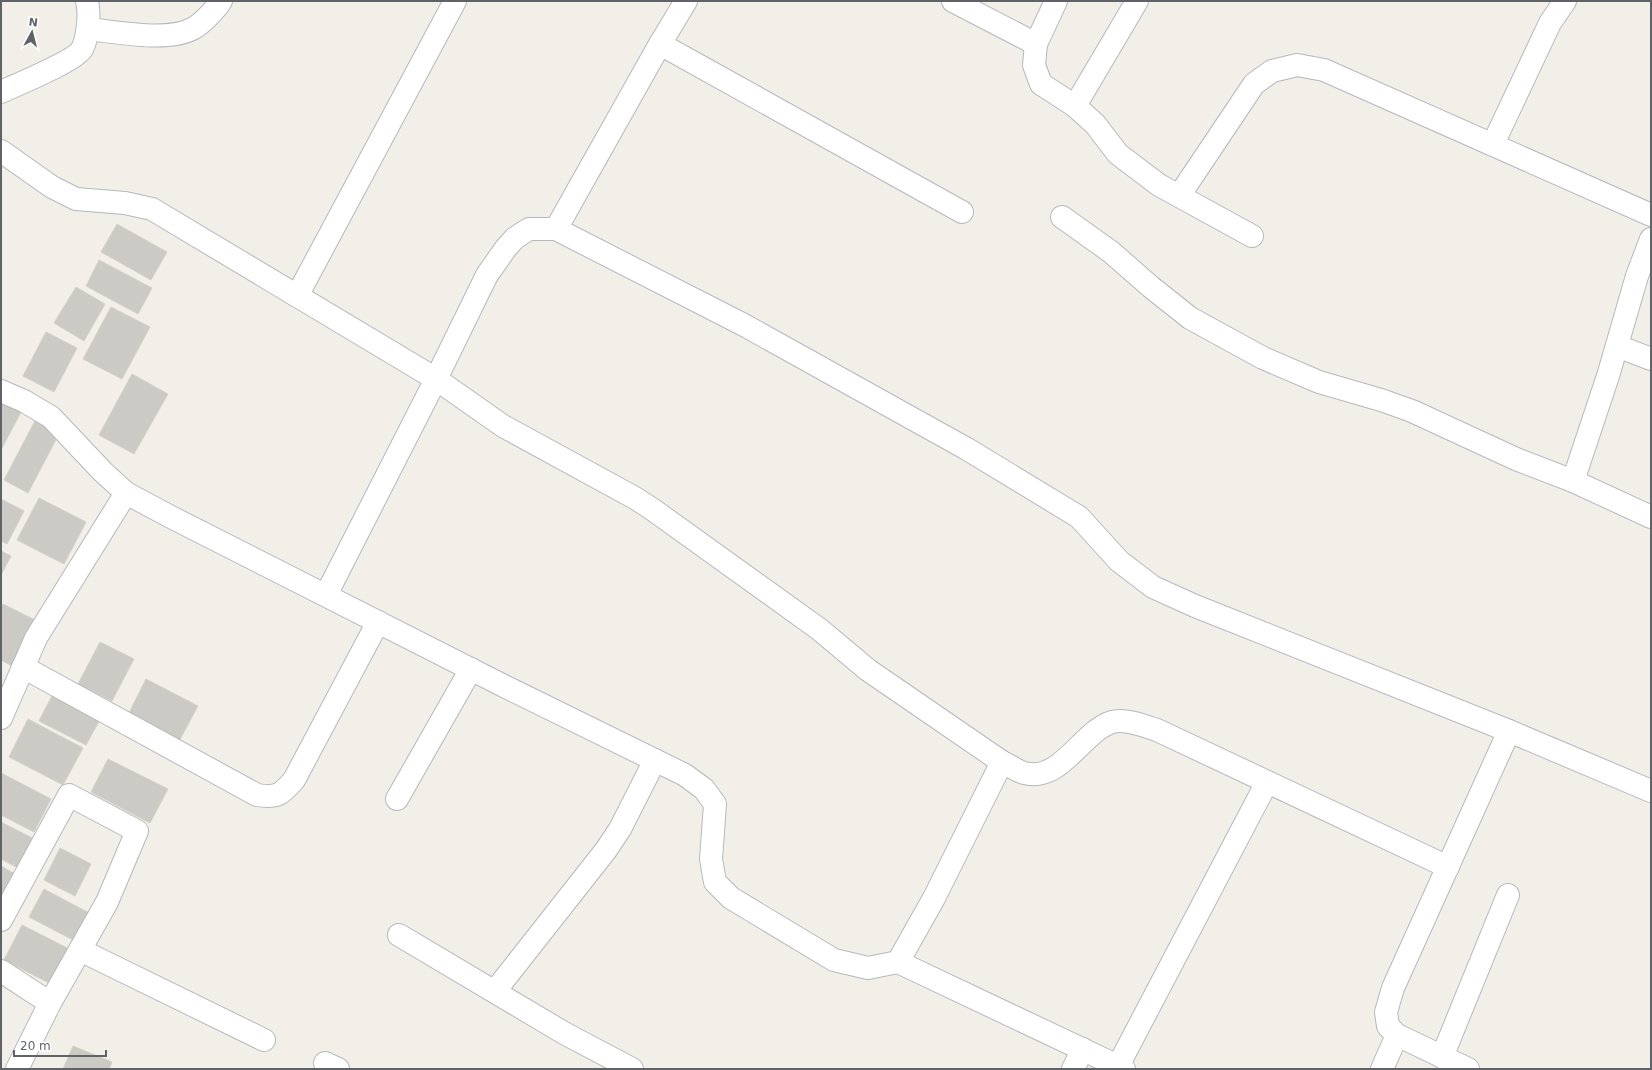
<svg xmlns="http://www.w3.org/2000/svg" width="1652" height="1070" font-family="'DejaVu Sans',sans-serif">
  <rect width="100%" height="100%" fill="#f1efe8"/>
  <g fill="#cccac5" stroke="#d6d1c6">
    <path d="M117,224l50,28 -16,28 -50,-28z"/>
    <path d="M99,260l53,28 -14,26 -52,-28z"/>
    <path d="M76,287l29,17 -21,37 -30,-18z"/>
    <path d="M111,307l39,20 -28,52 -39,-20z"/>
    <path d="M46,332l31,16 -23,44 -31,-16z"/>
    <path d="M132,374l36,20 -34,60 -35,-19z"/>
    <path d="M1,402l20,10 -20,38z"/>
    <path d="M37,417l24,13 -33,63 -24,-13z"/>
    <path d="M39,498l47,24 -22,42 -47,-24z"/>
    <path d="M1,499l23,12 -17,33 -6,-3z"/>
    <path d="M1,551l10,5 -10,19z"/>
    <path d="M3,604l34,17 -23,46 -13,-7v-52z"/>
    <path d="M100,642l34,17 -22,42 -34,-17z"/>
    <path d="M146,679l52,27 -20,37 -51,-26z"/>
    <path d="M55,690l48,24 -17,31 -47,-24z"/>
    <path d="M28,719l55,29 -20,37 -54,-28z"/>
    <path d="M108,759l60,30 -18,34 -59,-31z"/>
    <path d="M1,773l50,26 -17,33 -33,-17z"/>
    <path d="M1,822l35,18 -16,29 -19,-10z"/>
    <path d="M60,848l31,16 -16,32 -31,-16z"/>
    <path d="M1,866l14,8 -14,28z"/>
    <path d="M44,889l47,25 -14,28 -48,-25z"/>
    <path d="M22,925l51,26 -18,35 -51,-26z"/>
    <path d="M73,1046l39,16 -3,7h-46z"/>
  </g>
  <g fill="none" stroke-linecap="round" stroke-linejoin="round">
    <defs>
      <g id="street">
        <path d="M953,1l83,43"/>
        <path d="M1056,1l-20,43 -2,21 7,19 34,22 20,18 23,30 41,31 93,51"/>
        <path d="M88,29c28,3 79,13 104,0 9,-4 24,-20 29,-28"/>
        <path d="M660,44l302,168"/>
        <path d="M1,92c15,-7 74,-31 81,-43 6,-11 8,-36 5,-48"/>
        <path d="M1075,106l62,-105"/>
        <path d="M1493,144l57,-121 15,-22"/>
        <path d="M1,151l51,36 24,12 49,4 27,6 284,170 67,47 132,72 17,11 167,120 49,41 134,92c7,3 15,9 22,11 37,10 57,-41 88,-51 12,-4 33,4 45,8l291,137"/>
        <path d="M1179,196l75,-112 18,-13 25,-6 27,5 327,145"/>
        <path d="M1062,217l49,35 40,35 39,31 73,40 56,24 62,18 31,11 104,48 57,22 78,36"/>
        <path d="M556,229l104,-185 26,-43"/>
        <path d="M297,296l158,-295"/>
        <path d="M1617,346l34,13"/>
        <path d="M1,391l23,10 27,16 52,55 23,21 45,24 329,167 185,91 19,14 11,15 -4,55 4,23 16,16 103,62 34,8 30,-6 36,-64 68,-136"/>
        <path d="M1573,481l35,-105 29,-100 14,-37"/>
        <path d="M326,595l110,-216 51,-104 19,-27 9,-10 14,-9h27l188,96 223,124 112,68 40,44 34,26 42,19 314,125 142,60"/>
        <path d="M23,667l234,128c20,3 24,0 37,-15l84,-158"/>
        <path d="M1,718l35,-80 90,-145"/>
        <path d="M397,799l74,-130"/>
        <path d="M1,920l68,-125 68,36 -30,71 -57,101"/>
        <path d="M399,935l165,98 68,36"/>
        <path d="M80,950l184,90"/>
        <path d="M898,962l226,107"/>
        <path d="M1,971l49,32 -33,66"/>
        <path d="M495,991l111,-141 14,-21 35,-69"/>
        <path d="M1442,1057l66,-162"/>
        <path d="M325,1063l13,6"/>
        <path d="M1118,1066l149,-284"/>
        <path d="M1073,1069l10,-20"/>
        <path d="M1382,1069l15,-34"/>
        <path d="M1468,1069l-71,-34 -9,-9 -2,-14 7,-24 116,-257"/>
      </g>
    </defs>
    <use href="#street" stroke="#b5b8bc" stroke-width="24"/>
    <use href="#street" stroke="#fff" stroke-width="22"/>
  </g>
  <rect width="1652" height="1070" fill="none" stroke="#5f6368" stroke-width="4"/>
  <g transform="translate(32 32) rotate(7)" stroke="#ffffff" stroke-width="3" paint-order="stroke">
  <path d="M0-3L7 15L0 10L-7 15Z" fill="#5f6368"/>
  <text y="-6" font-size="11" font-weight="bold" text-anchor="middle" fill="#5f6368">N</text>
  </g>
  <path d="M14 1050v6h92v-6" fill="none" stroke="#5f6368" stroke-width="2"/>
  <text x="20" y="1050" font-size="12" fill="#5f6368" stroke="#ffffff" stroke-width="3" paint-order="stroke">20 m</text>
</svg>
